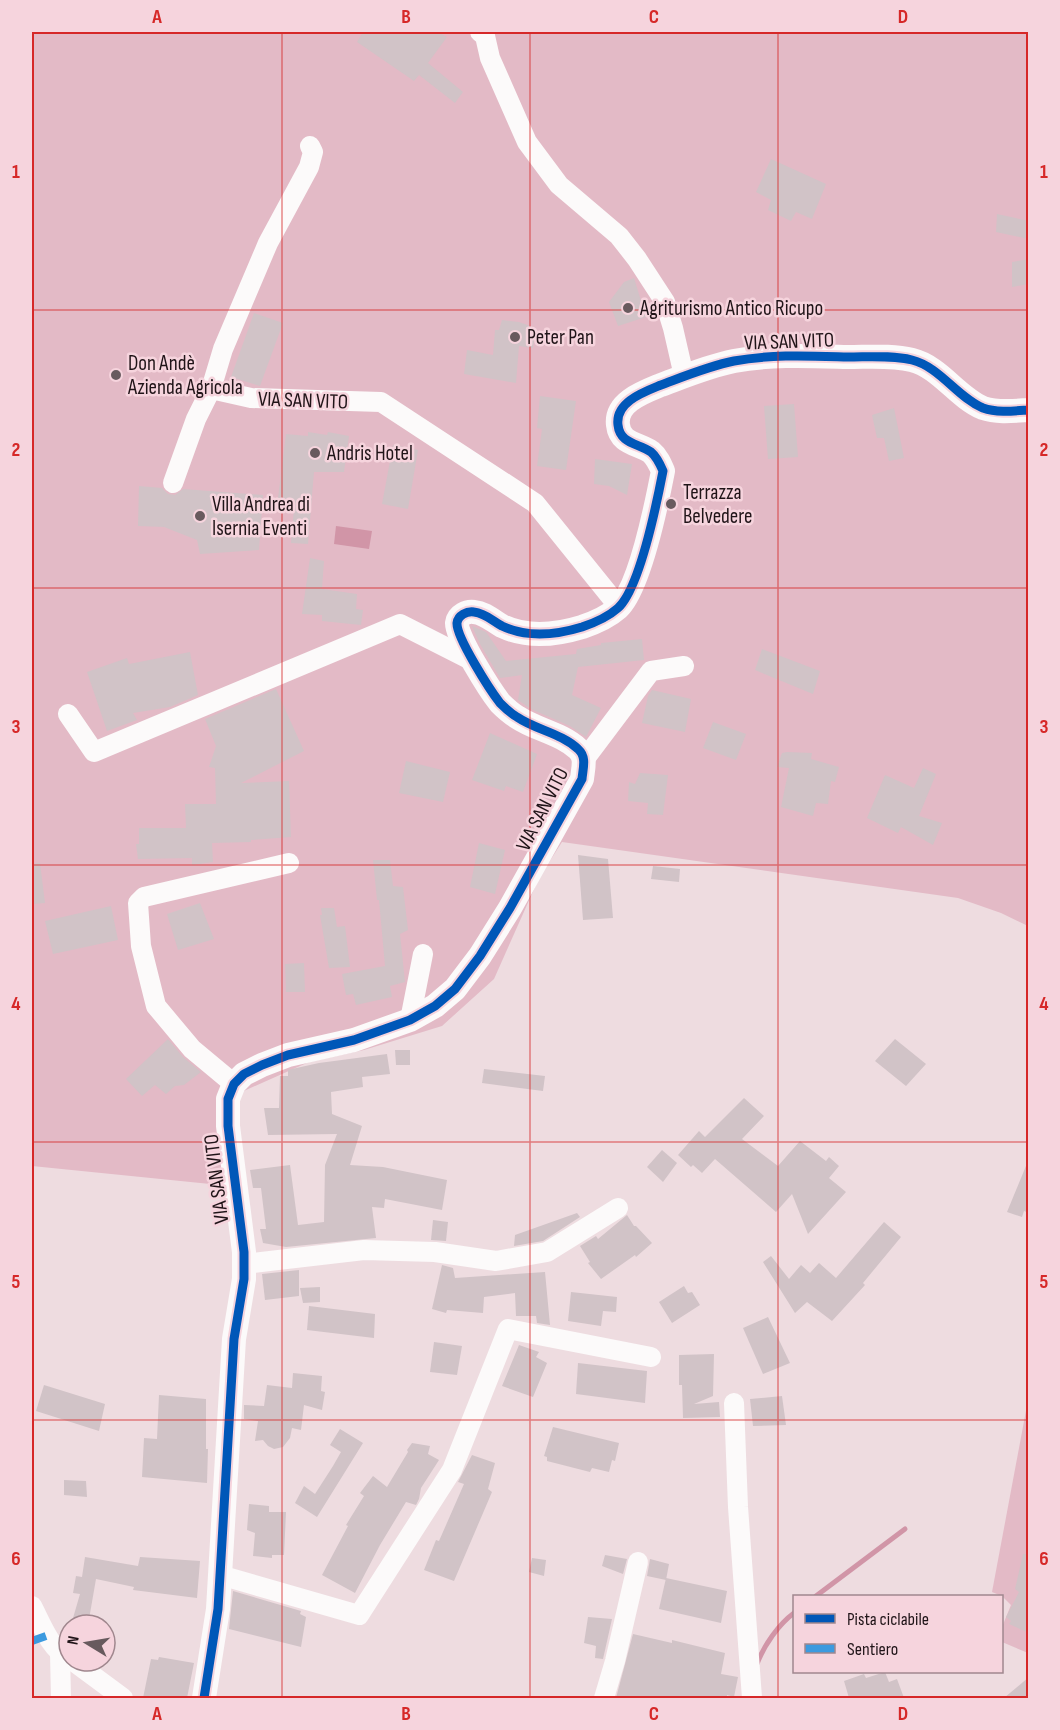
<svg xmlns="http://www.w3.org/2000/svg" width="1060" height="1730" font-family="'Sofia Sans Condensed',sans-serif">
  <rect width="100%" height="100%" fill="#eedce0"/>
  <g fill="#e3bac6">
    <path d="M32,32h996v894l-27,-13 -43,-15 -396,-56 -23,36 -45,101 -52,47 -78,24 -55,12 -72,32 -7,92 -198,-20z"/>
    <path d="M1028,1400v253l-26,-11v-15l9,-22 -9,-9 -10,-4z"/>
  </g>
  <path fill="#d195a7" d="M336,526l36,5 -3,18 -35,-5z"/>
  <g fill="none" stroke-linecap="round" stroke-linejoin="round">
    <g stroke="#d195a7" stroke-width="5">
      <path d="M816,1596l89,-67"/>
      <path d="M757,1664c7,-19 22,-40 37,-51"/>
    </g>
  </g>
  <g fill="#d1c3c7">
    <path d="M363,32h75l9,5 -19,26 35,29 -8,11 -36,-28 -5,6 -57,-39z"/>
    <path d="M771,159l55,25 -14,35 -16,-7 -5,9 -23,-11 3,-10 -15,-8z"/>
    <path d="M997,214l32,7v18l-33,-7z"/>
    <path d="M1029,259v25l-17,3v-25z"/>
    <path d="M634,278l12,39 -28,9 -9,-24 15,-20z"/>
    <path d="M254,313l29,10 -23,63 -29,-9z"/>
    <path d="M502,320l17,2 17,6 -3,20 -14,-2 -3,37 -52,-9 3,-24 26,5 2,-25h4z"/>
    <path d="M540,396l36,5 -10,69 -29,-4 5,-37 -5,-1z"/>
    <path d="M794,404l4,53 -30,2 -4,-53z"/>
    <path d="M894,408l10,50 -15,3 -5,-23h-7l-5,-23z"/>
    <path d="M308,432l19,3 1,-3 21,4 -5,36h-30l-6,72 -17,-1 3,-35 -17,-2 9,-72 22,2z"/>
    <path d="M393,445l25,5 -10,59 -26,-5z"/>
    <path d="M595,459l37,5 -5,31 -18,-9 -15,-2z"/>
    <path d="M139,486l23,2 6,6 7,1 8,-6 80,6 -4,55 -59,4 -3,-14 -33,-13 -26,-1z"/>
    <path d="M310,558l14,3 -2,28 35,5 -1,15 7,1 -2,15 -39,-4v-6l-20,-1z"/>
    <path d="M472,626l14,6 20,29 70,-7 1,-5 24,-4v-2l41,-4 2,21 -66,7 -6,28 29,13 -15,29 -16,-11 -39,-17 -13,-9 4,-25 -22,3 -20,-34z"/>
    <path d="M762,649l58,22 -7,23 -58,-24z"/>
    <path d="M190,652l8,43 -28,12 -37,6 4,7 -30,11 -20,-59 40,-14 2,6z"/>
    <path d="M276,689l28,62 -63,32 48,-2 2,56 -40,3v2l-39,1 1,19 -21,3v-7l-54,1 -2,-15h3v-16h47l-1,-24h31l-1,-36 -6,-1 7,-21 -11,-27z"/>
    <path d="M652,690l39,9 -6,33 -43,-9 6,-27z"/>
    <path d="M713,722l33,12 -10,26 -33,-12z"/>
    <path d="M490,733l47,21 -14,38 -17,-6 -2,5 -32,-11z"/>
    <path d="M787,752l25,1 -1,6 28,8 -4,15 -4,-1 -3,23 -12,-1 -3,13 -32,-9 8,-39 -12,-1 5,-14z"/>
    <path d="M406,761l44,11 -7,30 -44,-9z"/>
    <path d="M923,768l13,6 -17,42 23,7 -9,22 -32,-18 -3,6 -31,-15 18,-43 29,13z"/>
    <path d="M640,773l28,2 -5,40 -16,-1 1,-11 -20,-2 1,-19 6,2z"/>
    <path d="M479,843l26,7 -10,44 -25,-7z"/>
    <path d="M578,855l30,4 5,59 -30,2z"/>
    <path d="M373,860h17l3,26 10,1 5,43 -8,4 5,48 -15,4 2,11 -36,8 -3,-11 -7,1 -4,-21 43,-8 -6,-66h-2z"/>
    <path d="M40,863l5,40 -12,1 -1,-40z"/>
    <path d="M653,866l27,3 -1,13 -28,-3z"/>
    <path d="M200,903l14,36 -36,11 -11,-36z"/>
    <path d="M111,906l7,34 -65,14 -8,-33z"/>
    <path d="M321,908h13l3,19 8,-1 5,41 -21,1 -9,-53h2z"/>
    <path d="M304,963l1,29h-19l-1,-28z"/>
    <path d="M168,1039l15,18 18,15 -17,13 -9,1 -9,8 -11,-9 -13,11 -16,-17z"/>
    <path d="M895,1039l31,25 -20,22 -31,-25z"/>
    <path d="M395,1050h15v15h-14z"/>
    <path d="M387,1054l3,20 -28,3 1,10 -32,5 1,22 30,12 -12,39 33,2 64,13 -5,30 -57,-11 -1,9 -12,-1 4,31 -90,9 -23,-4 -3,-14h6l-5,-41h-8l-3,-18 40,-5 8,60 26,-3 1,-57 12,-31 -69,1 -4,-27h15l1,-32h8v-6l4,-1 27,-6z"/>
    <path d="M484,1069l61,7 -2,15 -61,-8z"/>
    <path d="M744,1098l20,18 -22,23 36,27 22,-25 26,20 3,-4 10,9 -10,12 17,14 -38,42 -16,-40 -16,18 -61,-53 -13,14 -9,-8 -2,2 -13,-12 21,-24 6,6z"/>
    <path d="M662,1150l15,13 -14,19 -16,-15z"/>
    <path d="M1028,1161l1,52 -5,-2 -2,6 -15,-5z"/>
    <path d="M577,1213l3,4 -37,24 -29,5 1,-11z"/>
    <path d="M627,1215l7,11h2l16,17 -16,14 -1,-2 -34,24 -13,-16 2,-1 -10,-16 16,-10 2,3z"/>
    <path d="M433,1220l15,2 -2,19 -15,-1z"/>
    <path d="M884,1222l17,15 -38,46 2,2 -33,36 -25,-19 -12,11 -32,-51 8,-6 18,23 12,-14 9,8 9,-10 17,15z"/>
    <path d="M442,1265l11,3 2,10 90,-6 5,53 -13,-2 -1,-7h-20l-1,-23 -31,4 -1,16 -36,-3 -1,3 -14,-4z"/>
    <path d="M299,1270v26l-34,4 -3,-26z"/>
    <path d="M684,1286l4,7 4,-1 8,13 -28,18 -13,-21z"/>
    <path d="M320,1287v15l-17,1 -3,-15z"/>
    <path d="M571,1292l46,5 -1,15 -13,-1 -2,15 -33,-5z"/>
    <path d="M309,1306l66,8 -1,24 -67,-8z"/>
    <path d="M768,1317l22,46 -27,11 -20,-46z"/>
    <path d="M434,1342l28,4 -5,29 -27,-3z"/>
    <path d="M519,1345l20,7 -3,5 11,6 -14,34 -31,-11z"/>
    <path d="M714,1354l-1,42 -19,8 25,-2 1,15 -37,1 -1,-33h-3v-30z"/>
    <path d="M578,1363l69,8 -2,32 -69,-9z"/>
    <path d="M293,1373l29,3 -1,15 4,1 -3,18 -18,-5 -3,25 -9,-2 -2,10 -7,9 -9,2 -6,-3 -5,-6 -8,1 3,-20 -14,-2v-14l20,1 3,-21 25,3z"/>
    <path d="M44,1385l61,19 -6,27 -63,-20z"/>
    <path d="M159,1395l47,4v50h2l-1,34 -65,-6 2,-39 13,1z"/>
    <path d="M782,1396l4,29 -33,1 -3,-27z"/>
    <path d="M553,1427l66,16 -4,18 -3,-1 -3,12 -17,-4 -2,4 -43,-11v-4l-3,-1z"/>
    <path d="M340,1429l23,14 -46,74 -22,-14 9,-17 11,8 18,-28 8,-14 -11,-7z"/>
    <path d="M412,1443l18,3 -2,8 11,6 -18,28 -2,11 -3,6 -10,-3 -26,43 -25,48 -33,-18 26,-49 -2,-1 18,-29 -4,-3 13,-17 14,11 21,-35 -1,-2z"/>
    <path d="M472,1455l23,8 -7,26 4,3 -38,89 -30,-11 12,-30 3,1 25,-57 -6,-2z"/>
    <path d="M64,1480l22,1 1,16 -23,-2z"/>
    <path d="M249,1504l20,2v6h17l-2,43h-12v3l-19,-2 2,-23 -8,-3z"/>
    <path d="M1023,1554h6v79l-20,-9 2,-3 -5,-4 13,-25 -4,-3z"/>
    <path d="M605,1555l22,4 -4,15 -21,-8z"/>
    <path d="M85,1557l53,9 2,-9 60,4 -3,37 -64,-8 1,-3 -38,-8 -8,46h-17l9,-31 -7,-1 3,-17 6,1z"/>
    <path d="M532,1558l14,2 -2,16 -15,-4z"/>
    <path d="M650,1559l19,5 -3,16 -19,-4z"/>
    <path d="M666,1578l61,13 -6,32 -62,-14z"/>
    <path d="M233,1591l68,20 -1,3 6,3 -5,30 -72,-18z"/>
    <path d="M588,1617l24,2 -9,40 -8,-1 1,-12 -12,-3z"/>
    <path d="M633,1634l39,9v-3l53,13 -4,21 17,3 -4,20 -7,-2v3h-111z"/>
    <path d="M159,1657l35,6 -7,35h-44l8,-39 7,1z"/>
    <path d="M885,1672l4,10 8,-3 7,19h-55l-5,-17 20,-7 2,4z"/>
    <path d="M1029,1677v21h-25z"/>
  </g>
  <g fill="none" stroke-linecap="round" stroke-linejoin="round">
    <g stroke="#fcfafa" stroke-width="20">
      <path d="M480,32l5,4 5,22 37,84 32,43 60,51 18,23 28,43 8,26 11,48"/>
      <path d="M310,146l3,6 -4,15 -41,76 -45,106 -12,40 40,9 130,4 154,101 84,104"/>
      <path d="M173,483l23,-64 15,-30"/>
      <path d="M68,714l26,38 306,-128 73,37"/>
      <path d="M584,760l67,-89 33,-5"/>
      <path d="M410,1020l13,-66"/>
      <path d="M234,1084l-42,-35 -36,-43 -15,-60 -3,-43 6,-6 145,-34"/>
      <path d="M244,1264l120,-14 71,2 61,9 51,-9 71,-44"/>
      <path d="M734,1403l4,104 14,191"/>
      <path d="M220,1575l139,40 93,-145 56,-141 143,28"/>
      <path d="M32,1606c10,19 17,41 37,53"/>
      <path d="M60,1653l1,45"/>
      <path d="M73,1661l50,37"/>
      <path d="M604,1698l11,-37 23,-99"/>
    </g>
    <path stroke="#fcfafa" stroke-width="24" d="M204,1698l14,-89 16,-270 10,-60v-27l-16,-126v-27l6,-15 10,-10 18,-9 26,-10 66,-15 56,-20 25,-14 20,-17 25,-33 30,-48 72,-129c1,-11 5,-22 -4,-30 -17,-16 -42,-19 -61,-32 -5,-3 -12,-9 -17,-14 -10,-13 -44,-66 -43,-80 1,-8 10,-12 17,-11 11,1 19,9 28,14 25,12 54,9 80,1 12,-4 27,-11 36,-19 22,-20 39,-106 45,-137 -3,-7 -6,-14 -12,-19 -13,-9 -31,-8 -33,-27 -3,-23 26,-33 43,-40 24,-9 48,-19 73,-24 37,-7 77,-5 114,-4 21,0 44,-2 64,3 28,7 45,37 71,48 14,5 31,3 45,2"/>
    <path stroke="#3c9adf" stroke-width="8" stroke-dasharray="15 8" stroke-linecap="butt" d="M32,1641l14,-5"/>
    <defs>
      <path id="cycleway" d="M204,1698l14,-89 16,-270 10,-60v-27l-16,-126v-27l6,-15 10,-10 18,-9 26,-10 66,-15 56,-20 25,-14 20,-17 25,-33 30,-48 72,-129c1,-11 5,-22 -4,-30 -17,-16 -42,-19 -61,-32 -5,-3 -12,-9 -17,-14 -10,-13 -44,-66 -43,-80 1,-8 10,-12 17,-11 11,1 19,9 28,14 25,12 54,9 80,1 12,-4 27,-11 36,-19 22,-20 39,-106 45,-137 -3,-7 -6,-14 -12,-19 -13,-9 -31,-8 -33,-27 -3,-23 26,-33 43,-40 24,-9 48,-19 73,-24 37,-7 77,-5 114,-4 21,0 44,-2 64,3 28,7 45,37 71,48 14,5 31,3 45,2"/>
    </defs>
    <use href="#cycleway" stroke="#f6d4dd" stroke-width="13"/>
    <use href="#cycleway" stroke="#0057b8" stroke-width="9"/>
  </g>
  <path fill="none" stroke="#d62828" stroke-width="1.5" stroke-opacity="0.55" d="M282,32v1666M530,32v1666M778,32v1666M32,310h996M32,588h996M32,865h996M32,1142h996M32,1420h996"/>
  <g fill="#685a5e" stroke="#f6d4dd" stroke-width="2">
    <circle cx="628" cy="308" r="6"/>
    <circle cx="515" cy="337" r="6"/>
    <circle cx="116" cy="375" r="6"/>
    <circle cx="315" cy="453" r="6"/>
    <circle cx="671" cy="504" r="6"/>
    <circle cx="200" cy="516" r="6"/>
  </g>
  <g text-anchor="middle" stroke-width="5" stroke-linejoin="round" paint-order="stroke">
    <g font-size="21" fill="#201418" stroke="#f6d4dd" text-anchor="start">
      <text x="640" y="315">Agriturismo Antico Ricupo</text>
      <text x="527" y="344">Peter Pan</text>
      <text x="128" y="370">Don Andè<tspan x="128" dy="24">Azienda Agricola</tspan></text>
      <text x="327" y="460">Andris Hotel</text>
      <text x="683" y="499">Terrazza<tspan x="683" dy="24">Belvedere</tspan></text>
      <text x="212" y="511">Villa Andrea di<tspan x="212" dy="24">Isernia Eventi</tspan></text>
    </g>
    <g font-size="21" fill="#201418" stroke="#f6d4dd">
      <text transform="translate(789 341) rotate(-2)" y="7">VIA SAN VITO</text>
      <text transform="translate(303 400) rotate(2)" y="7">VIA SAN VITO</text>
      <text transform="translate(542 809) rotate(-63)" y="7">VIA SAN VITO</text>
      <text transform="translate(216 1179) rotate(-97)" y="7">VIA SAN VITO</text>
    </g>
  </g>
  <rect width="1060" height="1730" fill="none" stroke="#f6d4dd" stroke-width="66"/>
  <rect x="793" y="1595" width="210" height="78" fill="#f6d4dd" stroke="#a0878e" stroke-width="1.5"/>
  <rect x="805" y="1614" width="30" height="9" fill="#0057b8" stroke="#a0878e" stroke-width="1.5"/>
  <text x="847" y="1625" font-size="18" fill="#201418">Pista ciclabile</text>
  <rect x="805" y="1644" width="30" height="9" fill="#3c9adf" stroke="#a0878e" stroke-width="1.5"/>
  <text x="847" y="1655" font-size="18" fill="#201418">Sentiero</text>
  <g transform="translate(87 1643) rotate(281)"><circle r="28" fill="#f6d4dd" stroke="#a0878e" stroke-width="1.5"/>
  <path d="M0-4.5L10 22L0 15L-10 22Z" fill="#685a5e"/>
  <text y="-9" font-size="16" font-weight="bold" text-anchor="middle" fill="#201418">N</text>
  </g>
  <rect x="33" y="33" width="994" height="1664" fill="none" stroke="#d62828" stroke-width="2"/>
  <g font-size="20" text-anchor="middle" font-weight="bold" fill="#d62828">
    <text x="157" y="23">A</text>
    <text x="406" y="23">B</text>
    <text x="654" y="23">C</text>
    <text x="903" y="23">D</text>
    <text x="16" y="178">1</text>
    <text x="1044" y="178">1</text>
    <text x="16" y="456">2</text>
    <text x="1044" y="456">2</text>
    <text x="16" y="733">3</text>
    <text x="1044" y="733">3</text>
    <text x="16" y="1010">4</text>
    <text x="1044" y="1010">4</text>
    <text x="16" y="1288">5</text>
    <text x="1044" y="1288">5</text>
    <text x="16" y="1565">6</text>
    <text x="1044" y="1565">6</text>
    <text x="157" y="1720">A</text>
    <text x="406" y="1720">B</text>
    <text x="654" y="1720">C</text>
    <text x="903" y="1720">D</text>
  </g>
</svg>
